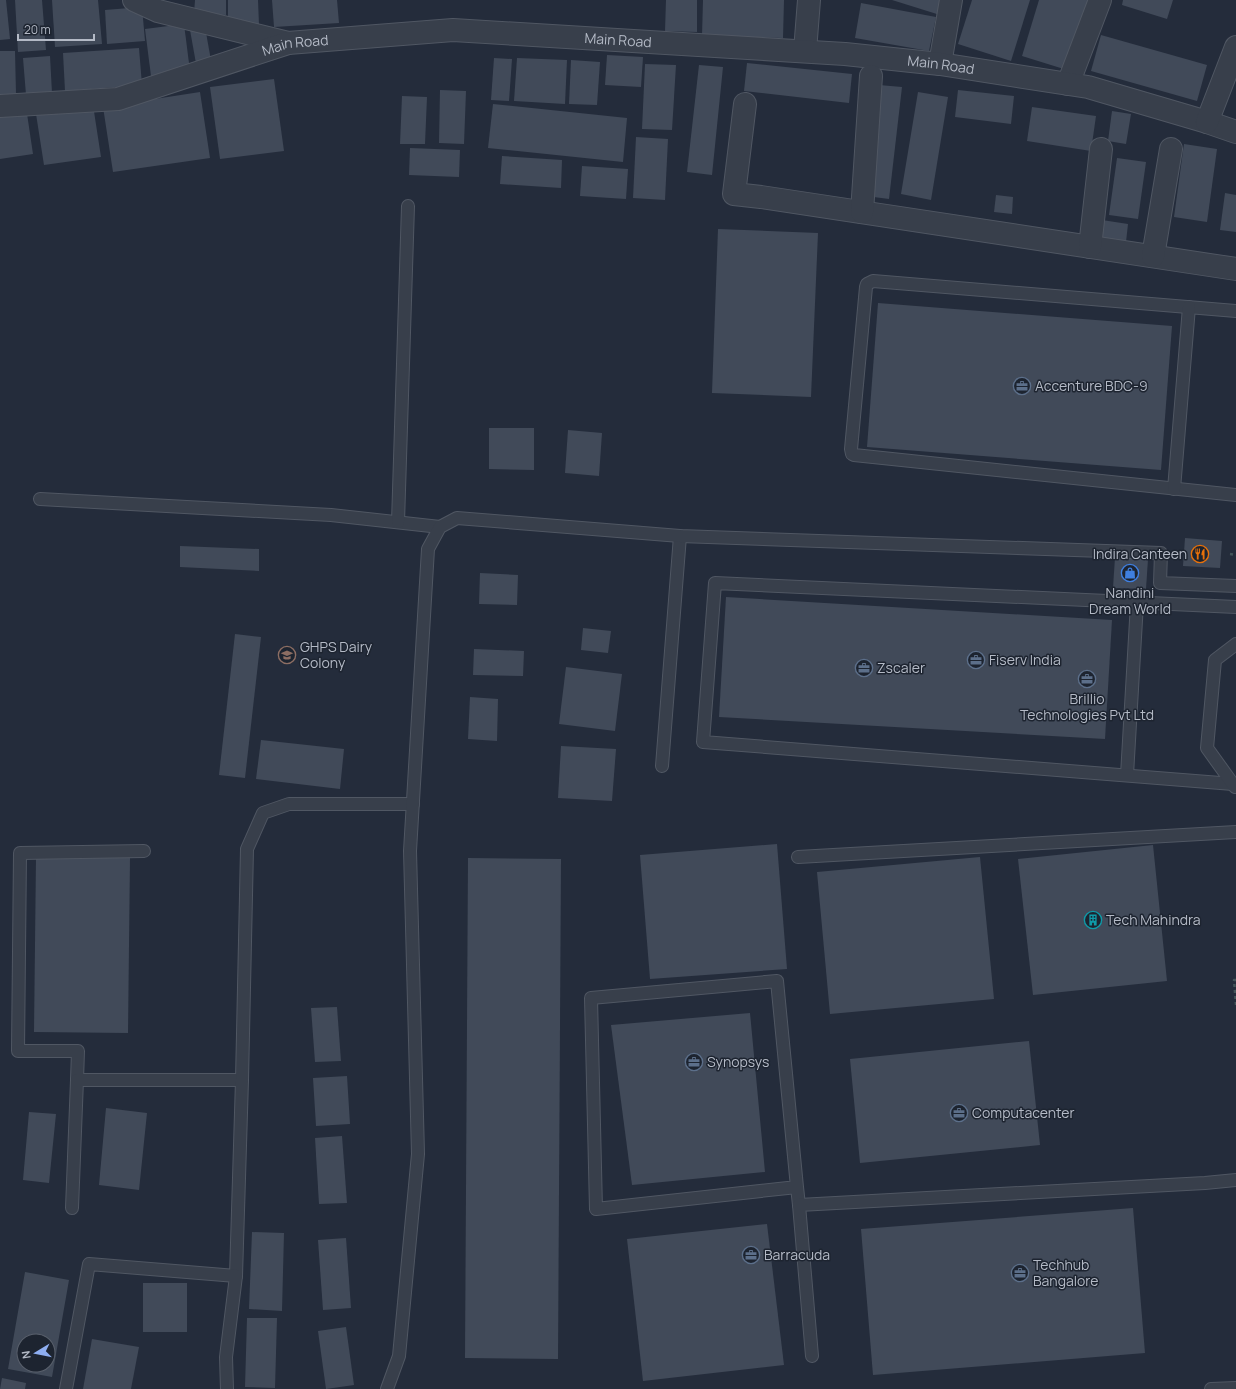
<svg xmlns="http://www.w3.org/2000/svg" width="1236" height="1389" font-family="Manrope,sans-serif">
  <rect width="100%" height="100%" fill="#242c3b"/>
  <g fill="#414a59" fill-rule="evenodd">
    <path d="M0,0h6l4,39 -10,1z"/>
    <path d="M15,0h27l4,50 -28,2z"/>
    <path d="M52,0h46l4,44 -47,3z"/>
    <path d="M195,0h31v15l-32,-1z"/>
    <path d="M228,0h30l1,25 -31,1z"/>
    <path d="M272,0h65l2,23 -65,4z"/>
    <path d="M666,0h31v32l-32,-1z"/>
    <path d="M703,0h81l-1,38 -81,-2z"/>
    <path d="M892,0h52l-4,15z"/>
    <path d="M972,0h58l-19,61 -53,-17z"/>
    <path d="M1039,0h50l-22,70 -45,-14z"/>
    <path d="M1123,0h50l-6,19 -45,-14z"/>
    <path d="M861,3l75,14 -7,34 -74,-13z"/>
    <path d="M142,7l3,34 -38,3 -2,-34z"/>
    <path d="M184,24l6,47 -39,5 -6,-47z"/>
    <path d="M205,27l7,39 -15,3 -7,-39z"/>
    <path d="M1101,35l106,30 -10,36 -106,-30z"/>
    <path d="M139,48l3,37 -77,6 -2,-38z"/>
    <path d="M0,51h15l1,43h-16z"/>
    <path d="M607,55l36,2 -2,30 -36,-2z"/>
    <path d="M50,56l2,37 -26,2 -3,-37z"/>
    <path d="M494,58l18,1 -3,42 -18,-1z"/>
    <path d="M517,58l50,2 -2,44 -51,-3z"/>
    <path d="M571,60l29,2 -3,43 -28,-1z"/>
    <path d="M747,63l105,11 -3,29 -105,-12z"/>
    <path d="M645,64l31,1 -4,65 -30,-1z"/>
    <path d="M699,65l24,2 -11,108 -25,-3z"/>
    <path d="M274,79l10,72 -64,8 -10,-72z"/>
    <path d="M879,85l23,2 -13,112 -23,-3z"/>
    <path d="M440,90l26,1 -2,53 -25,-1z"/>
    <path d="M958,90l56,6 -3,28 -56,-7z"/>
    <path d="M200,92l10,66 -97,14 -10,-65z"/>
    <path d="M918,92l30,5 -17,103 -30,-6z"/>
    <path d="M402,96l25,1 -2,47h-25z"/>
    <path d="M493,104l134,14 -4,44 -135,-14z"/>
    <path d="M93,105l8,52 -57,8 -8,-51z"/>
    <path d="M26,107l7,47 -33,5v-48z"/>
    <path d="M1032,107l64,9 -5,35 -64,-10z"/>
    <path d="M1112,111l19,3 -5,30 -18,-3z"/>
    <path d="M636,137l32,2 -3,61 -32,-2z"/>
    <path d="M1184,144l33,5 -10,73 -33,-5z"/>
    <path d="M410,148l50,2 -1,27 -50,-2z"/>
    <path d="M502,156l60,4 -1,28 -61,-4z"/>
    <path d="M1117,158l29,4 -8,57 -29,-4z"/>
    <path d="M582,166l46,3 -2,30 -46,-3z"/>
    <path d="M1225,193l11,2v37l-16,-2z"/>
    <path d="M996,195l17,2 -1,17 -18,-2z"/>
    <path d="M1102,220l26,4 -2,18 -26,-4z"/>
    <path d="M718,229l100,4 -7,164 -99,-4z"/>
    <path d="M878,303l294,23 -11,144 -294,-23z"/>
    <path d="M489,428h45v42l-45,-1z"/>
    <path d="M568,430l34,3 -3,43 -34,-3z"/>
    <path d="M1185,538l37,3 -2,27 -37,-2z"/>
    <path d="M180,546l79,3v22l-79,-4z"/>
    <path d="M1115,557l33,2 -2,30 -33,-1z"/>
    <path d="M480,573l38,2 -1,30 -38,-1z"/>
    <path d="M726,597l386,23 -7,119 -386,-22z"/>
    <path d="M583,628l28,3 -3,22 -27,-3z"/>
    <path d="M235,634l26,3 -16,141 -26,-3z"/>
    <path d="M474,649l50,2 -1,25 -50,-1z"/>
    <path d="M566,667l56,7 -7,57 -56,-7z"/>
    <path d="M470,697l28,2 -1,42 -29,-2z"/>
    <path d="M261,740l83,9 -4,40 -84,-10z"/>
    <path d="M561,746l55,3 -4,52 -54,-3z"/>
    <path d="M777,844l10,125 -137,10 -10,-124z"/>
    <path d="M1153,845l14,136 -134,14 -15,-136z"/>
    <path d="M36,857l94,1 -2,175 -94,-1z"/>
    <path d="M980,857l14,142 -164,15 -13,-142z"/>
    <path d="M468,858l93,1 -3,500 -93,-1z"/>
    <path d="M337,1007l4,54 -26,1 -4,-54z"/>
    <path d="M750,1013l15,159 -133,13 -21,-160z"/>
    <path d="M1029,1041l11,104 -180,18 -10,-104z"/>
    <path d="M347,1076l3,48 -34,2 -3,-48z"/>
    <path d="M106,1108l41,5 -8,77 -40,-5z"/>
    <path d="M29,1112l27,2 -7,69 -26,-3z"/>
    <path d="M342,1136l5,67 -28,1 -4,-66z"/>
    <path d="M1133,1208l12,145 -272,22 -12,-146z"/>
    <path d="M767,1224l17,141 -141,16 -16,-142z"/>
    <path d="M252,1232l32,1 -2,78 -33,-2z"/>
    <path d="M346,1238l5,70 -28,2 -5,-70z"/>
    <path d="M25,1272l44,8 -17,97 -44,-8zM24,1341h24v24h-24z"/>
    <rect x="143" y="1283" width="44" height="49"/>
    <path d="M247,1318h30l-2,70 -30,-1z"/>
    <path d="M346,1327l8,58 -28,4 -8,-58z"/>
    <path d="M92,1339l47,8 -8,42h-48z"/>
    <path d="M2,1378l24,5 -1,6h-25z"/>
  </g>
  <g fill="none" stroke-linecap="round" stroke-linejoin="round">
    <defs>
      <g id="service">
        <path d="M1236,311l-363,-30 -6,3 -1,3 -15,162 1,5 2,1 382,40"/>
        <path d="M1174,489l15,-182"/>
        <path d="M40,499l291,16 109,12"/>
        <path d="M398,522l10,-316"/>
        <path d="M662,766l18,-230"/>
        <path d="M1127,775l10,-172"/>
        <path d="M1233,784l-530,-42 12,-159 521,24"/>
        <path d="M1235,787l-28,-39 8,-88 21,-16"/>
        <path d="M798,857l438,-25"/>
        <path d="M77,1080l1,-29h-60l2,-198 124,-2"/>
        <path d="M797,1187l-201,22 -5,-211 186,-17 20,206 2,18"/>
        <path d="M72,1208l5,-128h165"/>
        <path d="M236,1276l6,-196 5,-231 16,-36 26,-9h124"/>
        <path d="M812,1356l-13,-151 406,-22 31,-3"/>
        <path d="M66,1389l23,-125 147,12 -10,81 1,32"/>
        <path d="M387,1389l12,-33 19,-202 -8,-303 18,-302 12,-22 17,-9 223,18 481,17 -1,30 76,3"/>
        <path d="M1211,1389l25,-1"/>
      </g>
      <g id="minor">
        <path d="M134,0l24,11 130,32"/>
        <path d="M805,51l4,-51"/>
        <path d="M940,64l11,-64"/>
        <path d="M1068,84l32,-84"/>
        <path d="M745,104l-11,90 27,3 475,72"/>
        <path id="s1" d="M0,106l118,-7 170,-56 165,-13 392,24 95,10 148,23 119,35 29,10"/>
        <path d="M1207,122l29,-75"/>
        <path d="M862,212l9,-136"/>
        <path d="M1090,247l11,-98"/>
        <path d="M1153,256l18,-107"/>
      </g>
    </defs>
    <use href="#service" stroke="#505763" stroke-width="14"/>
    <use href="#minor" stroke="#505763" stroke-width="24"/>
    <g stroke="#445559" stroke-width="2.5" stroke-dasharray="3 3" stroke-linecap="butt">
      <path d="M1230,554l6,1"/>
      <path d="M1236,980h-2l2,25"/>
    </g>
    <use href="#service" stroke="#383f4b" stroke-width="12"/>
    <use href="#minor" stroke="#383f4b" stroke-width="22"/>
  </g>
  <defs>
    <symbol id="office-ring" viewBox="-11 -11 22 22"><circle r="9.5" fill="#1d2430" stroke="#5c6f8a" stroke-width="1.5"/><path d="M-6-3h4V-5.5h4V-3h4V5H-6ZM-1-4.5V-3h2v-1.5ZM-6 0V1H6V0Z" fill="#5c6f8a"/></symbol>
    <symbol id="restaurant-ring" viewBox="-11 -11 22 22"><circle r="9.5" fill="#1d2430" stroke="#e8710a" stroke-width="1.5"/><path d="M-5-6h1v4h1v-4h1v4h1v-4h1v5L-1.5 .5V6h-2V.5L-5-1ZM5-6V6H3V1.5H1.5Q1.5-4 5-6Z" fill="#e8710a"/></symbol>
    <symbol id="shop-ring" viewBox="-11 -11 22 22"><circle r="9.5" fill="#1d2430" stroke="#3f7fe0" stroke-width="1.5"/><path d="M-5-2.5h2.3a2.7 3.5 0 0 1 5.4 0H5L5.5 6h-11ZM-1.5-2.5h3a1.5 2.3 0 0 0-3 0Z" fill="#3f7fe0"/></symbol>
    <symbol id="school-ring" viewBox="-11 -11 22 22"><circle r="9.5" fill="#1d2430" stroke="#8d6e63" stroke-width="1.5"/><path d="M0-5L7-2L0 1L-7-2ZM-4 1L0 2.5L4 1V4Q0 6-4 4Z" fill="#8d6e63"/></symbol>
    <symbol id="building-ring" viewBox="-11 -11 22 22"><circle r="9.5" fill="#1d2430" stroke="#0f9aa8" stroke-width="1.5"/><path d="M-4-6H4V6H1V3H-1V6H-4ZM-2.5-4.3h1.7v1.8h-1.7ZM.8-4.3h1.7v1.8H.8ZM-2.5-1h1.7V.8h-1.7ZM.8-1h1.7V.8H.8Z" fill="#0f9aa8"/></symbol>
  </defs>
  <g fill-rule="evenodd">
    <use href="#office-ring" x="1012" y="376" width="20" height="20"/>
    <use href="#restaurant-ring" x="1190" y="544" width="20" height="20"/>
    <use href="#shop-ring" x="1120" y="563" width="20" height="20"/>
    <use href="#school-ring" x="277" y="645" width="20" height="20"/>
    <use href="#office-ring" x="966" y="650" width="20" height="20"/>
    <use href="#office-ring" x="854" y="658" width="20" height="20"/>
    <use href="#office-ring" x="1077" y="669" width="20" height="20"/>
    <use href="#building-ring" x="1083" y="910" width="20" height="20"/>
    <use href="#office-ring" x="684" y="1052" width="20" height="20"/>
    <use href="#office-ring" x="949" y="1103" width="20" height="20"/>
    <use href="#office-ring" x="741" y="1245" width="20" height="20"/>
    <use href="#office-ring" x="1010" y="1263" width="20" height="20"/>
  </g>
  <g text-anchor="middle" stroke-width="3" stroke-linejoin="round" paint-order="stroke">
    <g font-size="14" fill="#b4bac6" stroke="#1d2430">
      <text dy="5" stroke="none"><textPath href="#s1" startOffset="628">Main Road</textPath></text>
      <text dy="5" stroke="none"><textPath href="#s1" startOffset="304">Main Road</textPath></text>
      <text dy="5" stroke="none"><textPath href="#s1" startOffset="952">Main Road</textPath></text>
    </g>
    <g font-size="14" fill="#b4bac6" stroke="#1d2430" text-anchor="start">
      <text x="1035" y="391">Accenture BDC-9</text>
      <text x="1187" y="559" text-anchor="end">Indira Canteen</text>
      <text x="1130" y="598" text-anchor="middle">Nandini<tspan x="1130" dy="16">Dream World</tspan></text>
      <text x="300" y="652">GHPS Dairy<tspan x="300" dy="16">Colony</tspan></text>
      <text x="989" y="665">Fiserv India</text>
      <text x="877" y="673">Zscaler</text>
      <text x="1087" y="704" text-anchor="middle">Brillio<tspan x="1087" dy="16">Technologies Pvt Ltd</tspan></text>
      <text x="1106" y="925">Tech Mahindra</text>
      <text x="707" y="1067">Synopsys</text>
      <text x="972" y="1118">Computacenter</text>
      <text x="764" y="1260">Barracuda</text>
      <text x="1033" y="1270">Techhub<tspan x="1033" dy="16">Bangalore</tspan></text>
    </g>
  </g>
  <g transform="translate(36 1353) rotate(260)"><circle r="19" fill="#1d2430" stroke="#59606c"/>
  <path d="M0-3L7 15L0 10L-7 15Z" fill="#8eaef1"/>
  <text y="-6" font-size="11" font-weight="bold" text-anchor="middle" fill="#b4bac6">N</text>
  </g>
  <path d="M18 34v6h76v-6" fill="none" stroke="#b4bac6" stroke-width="2"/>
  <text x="24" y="34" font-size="12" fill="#b4bac6" stroke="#1d2430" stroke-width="3" paint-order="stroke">20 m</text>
</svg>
